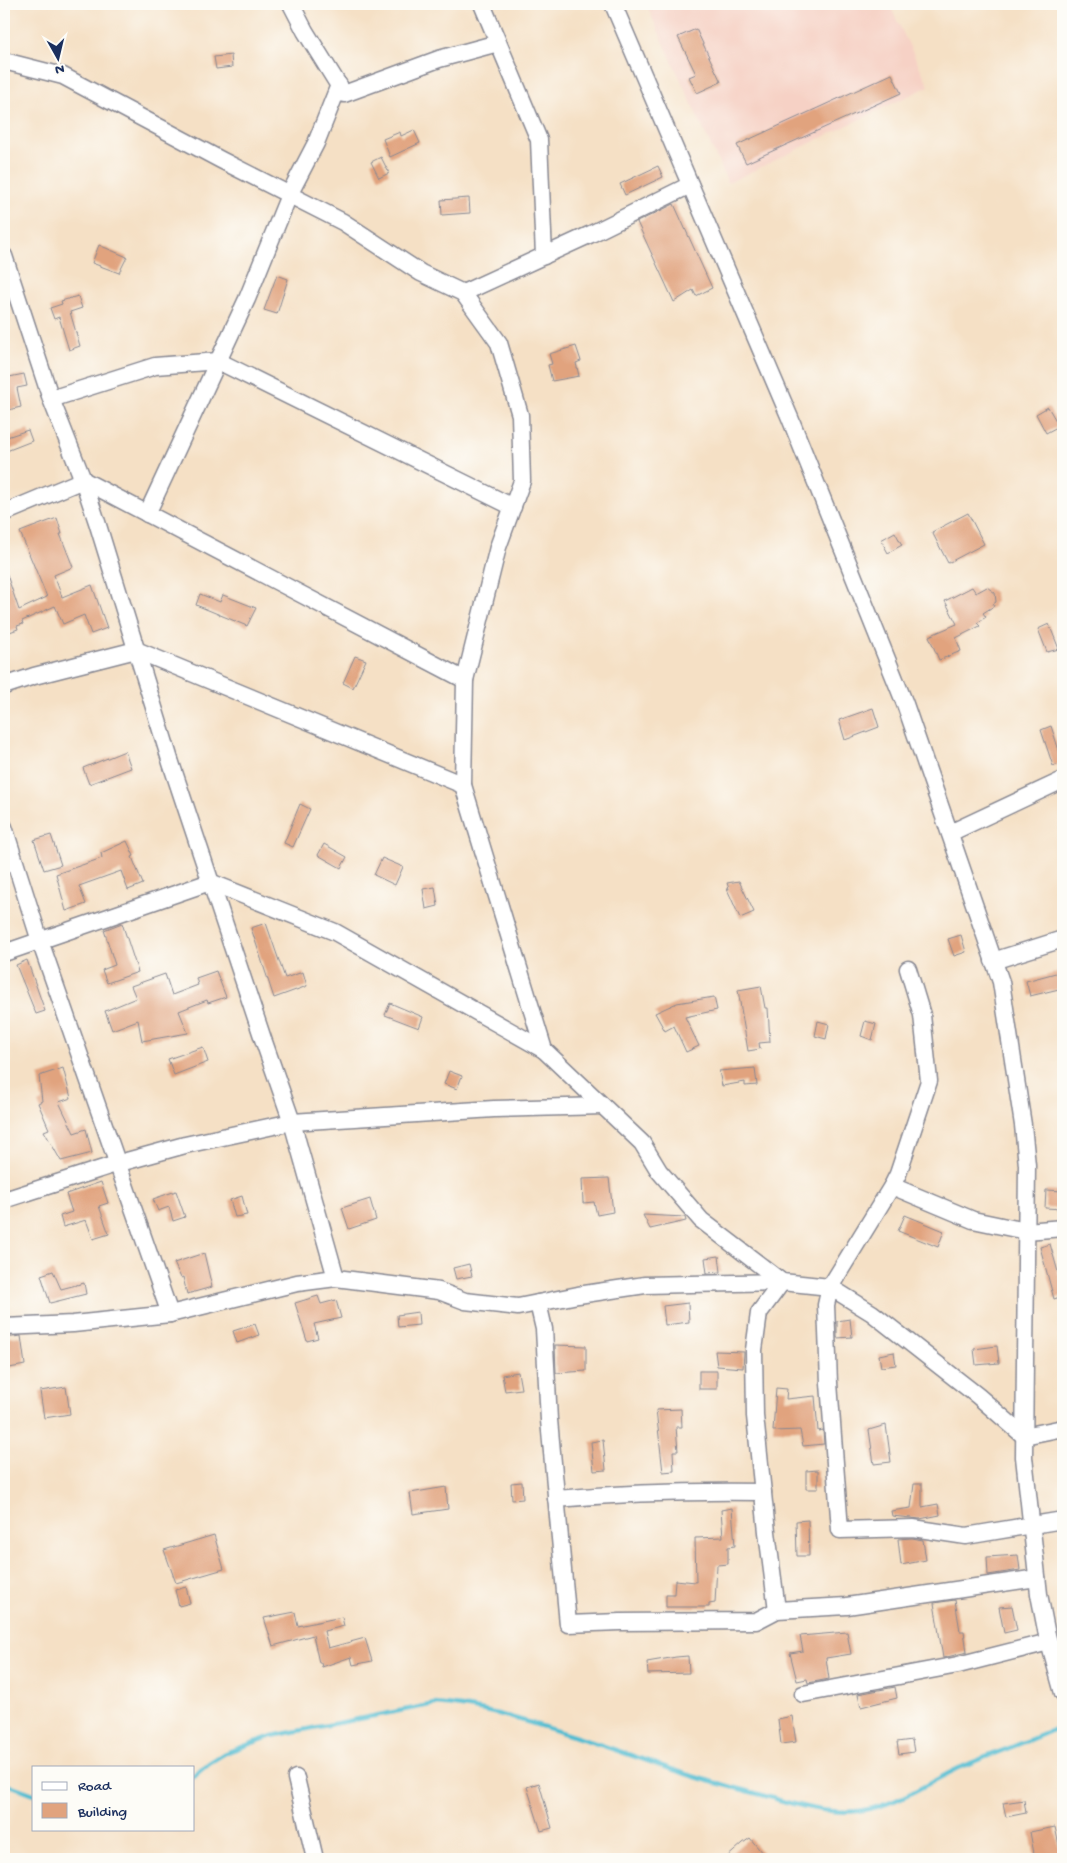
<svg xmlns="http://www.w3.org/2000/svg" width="1067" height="1863" font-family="'Gochi Hand',sans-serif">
  <rect width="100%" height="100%" fill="#fdfcf7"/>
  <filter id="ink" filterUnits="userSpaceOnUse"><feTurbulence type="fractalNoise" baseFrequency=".02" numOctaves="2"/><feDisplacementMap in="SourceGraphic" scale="10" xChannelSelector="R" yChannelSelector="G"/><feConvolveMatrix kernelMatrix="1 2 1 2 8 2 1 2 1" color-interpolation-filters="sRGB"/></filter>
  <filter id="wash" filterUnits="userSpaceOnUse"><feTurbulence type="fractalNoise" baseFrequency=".0096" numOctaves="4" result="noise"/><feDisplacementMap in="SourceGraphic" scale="20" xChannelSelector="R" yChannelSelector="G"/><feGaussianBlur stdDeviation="1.12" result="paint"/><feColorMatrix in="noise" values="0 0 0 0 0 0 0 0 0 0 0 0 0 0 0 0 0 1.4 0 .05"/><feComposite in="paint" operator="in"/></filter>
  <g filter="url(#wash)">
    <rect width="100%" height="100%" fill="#f5e0c5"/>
    <path fill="#f6d1c5" d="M646,4h243l40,82 -201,97z"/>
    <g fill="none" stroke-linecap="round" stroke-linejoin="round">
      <g stroke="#54bdd1" stroke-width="4.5">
        <path d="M194,1776l15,-13 16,-10 47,-17 163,-32c44,3 84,15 125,28 44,13 86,29 129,43 22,7 44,12 66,18 32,9 69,22 103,18 36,-4 69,-28 101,-43 34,-15 70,-26 104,-43"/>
        <path d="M4,1783l30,11"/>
      </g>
    </g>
    <g id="blocks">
      <g fill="#e1a37e">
        <path d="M696,29l25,53 -24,11 -8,-16 7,-3 -18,-37z"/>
        <path d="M231,55l1,12 -16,2 -2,-12z"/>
        <path d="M892,74l9,19 -155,70 -9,-18z"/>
        <path d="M414,130l6,13 -30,14 -7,-18 17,-7 1,4z"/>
        <path d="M381,157l8,16 -10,5 -8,-16z"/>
        <path d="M658,166l5,11 -38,18 -5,-11z"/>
        <path d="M469,198l1,15 -28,2 -1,-15z"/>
        <path d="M674,204l38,84 -16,8 -3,-6 -19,12 -37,-80z"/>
        <path d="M99,245l28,12 -8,16 -27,-10z"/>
        <path d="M277,275l11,4 -11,35 -13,-4z"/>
        <path d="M78,296l4,12 -12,4 10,34 -11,4 -10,-33 -5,2 -4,-11 12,-4 -1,-3z"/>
        <path d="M576,346l5,15 -5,2 3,13 -27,5 -4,-16 4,-1 -3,-10z"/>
        <path d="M24,374l3,12 -10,2 4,19 -17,4v-33z"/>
        <path d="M1048,407l11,19 -13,7 -10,-19z"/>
        <path d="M28,430l4,11 -28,11v-14z"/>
        <path d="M968,513l16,31 -36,19 -16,-31z"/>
        <path d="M57,518l5,16h-2l13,33 -19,8 8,22 30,-12 15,43 -16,6 -7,-19 -21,9 -8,-18 -33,15 1,3 -6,2 1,3 -14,5v-62h2l13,38 28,-13 -27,-65z"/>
        <path d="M895,532l7,13 -14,8 -7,-13z"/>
        <path d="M972,587l4,6 11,-6 8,6 1,9 -3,2 1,2 -11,7 3,4 -9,6 3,3 -24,12 5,13 -22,9 -10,-24 28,-12 -12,-23z"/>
        <path d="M200,594l20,8 3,-7 33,13 -9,18 -51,-21z"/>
        <path d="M1049,624l10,25 -12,3 -9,-23z"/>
        <path d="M355,656l11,4 -13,28 -10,-5z"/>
        <path d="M873,708l6,19 -34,13 -6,-20z"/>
        <path d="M1051,726l12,37 -10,3 -12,-36z"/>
        <path d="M125,751l6,17 -42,16 -6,-16z"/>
        <path d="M300,804l10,5 -17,38 -9,-4z"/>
        <path d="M51,835l10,30 -17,5 -10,-30z"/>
        <path d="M127,841l7,15 -2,1 11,27 -15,6 -7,-19 -42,15 7,18 -20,7 -10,-37 46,-16 -1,-5z"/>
        <path d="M324,844l23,13 -6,11 -23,-13z"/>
        <path d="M382,858l21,9 -8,18 -21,-10z"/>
        <path d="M739,881l15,31 -14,6 -13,-29h2l-2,-6z"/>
        <path d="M435,887l3,19 -12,3 -3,-20z"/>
        <path d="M122,923l16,49 -31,11 -5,-13 13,-5 -11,-35z"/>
        <path d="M266,923l19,55 18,-6 4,14 -33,12 -23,-70z"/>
        <path d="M961,935l5,17 -12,4 -6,-17z"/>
        <path d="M27,960l18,51 -9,3 -20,-49z"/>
        <path d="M216,971l10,26 -18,6 -1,-3 -28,11 9,22 -46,8 -4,-21 -26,10 -7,-19 31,-13 -5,-12 34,-12 7,21 26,-10 -2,-7z"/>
        <path d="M1063,971v17l-33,8 -4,-15z"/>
        <path d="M761,986l4,22h3l2,34 -11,1 1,6 -12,2 -10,-61z"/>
        <path d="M714,997l3,13 -32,7 14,29 -13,6 -12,-26 -9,5 -10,-18 22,-10z"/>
        <path d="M390,1003l33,14 -4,11 -34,-13z"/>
        <path d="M818,1021l11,3 -3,15 -11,-3z"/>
        <path d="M865,1021l11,3 -4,16 -11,-4z"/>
        <path d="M203,1047l5,15 -34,13 -6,-16z"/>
        <path d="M63,1068l8,30 -12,4 15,31 12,-4 6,24 -31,8 -17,-30 5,-2 -11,-26 4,-2 -3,-25z"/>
        <path d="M755,1068l2,17 -12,1v-4l-23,4 -3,-15z"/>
        <path d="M449,1071l13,5 -5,13 -13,-5z"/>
        <path d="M609,1178l4,34 -16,3 -3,-13 -11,1 -1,-24z"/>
        <path d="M101,1182l7,21 -9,3 10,28 -16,5 -7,-19 -23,7 -3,-11 12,-4 -6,-18z"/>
        <path d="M1046,1190l17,1v18l-18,-1z"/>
        <path d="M176,1191l9,26 -12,4 -4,-14 -11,4 -5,-12z"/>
        <path d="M242,1196l5,19 -12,2 -5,-17z"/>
        <path d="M370,1199l6,21 -27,9 -7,-21z"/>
        <path d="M643,1215l42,2 1,4 -36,8z"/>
        <path d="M905,1215l39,16 -6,16 -40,-16z"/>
        <path d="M1050,1244l10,35 3,-1v18l-9,3 -14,-52z"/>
        <path d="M204,1253l8,34 -25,7 -4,-17 -2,1 -7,-15z"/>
        <path d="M719,1256l2,16 -14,1 -2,-15z"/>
        <path d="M469,1264l3,12 -16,3 -3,-11z"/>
        <path d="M53,1271l8,18 23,-6 2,11 -36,9 -9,-28z"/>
        <path d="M318,1296l3,8 15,-4 5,18 -27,6 4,14 -11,3 -12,-38z"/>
        <path d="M688,1303l1,19 -24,3 -2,-19z"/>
        <path d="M418,1312l1,13 -21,2 -1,-12z"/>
        <path d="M850,1319l2,18 -15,1v-17z"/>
        <path d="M255,1324l4,11 -22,8 -4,-12z"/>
        <path d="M21,1336l4,29 -21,4v-31z"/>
        <path d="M555,1345l31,1v25l-30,2z"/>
        <path d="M997,1346l2,17 -23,2 -2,-16z"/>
        <path d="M715,1351l29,1 -1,16 -26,-2z"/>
        <path d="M894,1352l2,13 -15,2 -2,-12z"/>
        <rect x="699" y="1371" width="18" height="18"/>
        <path d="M518,1372l3,17 -16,2 -3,-16z"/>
        <path d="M66,1387l4,27 -26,4 -4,-27z"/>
        <path d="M776,1388l11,1 -1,10 29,-3 3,35 5,-1 1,14 -21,2 -3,-16 -27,1z"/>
        <path d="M681,1409l1,18h-6l2,24h-5l1,20 -11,1 -7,-62z"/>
        <path d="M886,1425l5,37 -17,2 -5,-34z"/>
        <path d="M603,1440l3,30 -12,1 -3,-29z"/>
        <path d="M818,1470v19h-12v-18z"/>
        <path d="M522,1482l1,17 -11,1 -1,-17z"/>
        <path d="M914,1484h8v23l16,-3 2,11 -20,4 -28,-3 -1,-5 20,-3z"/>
        <path d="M446,1487l2,22 -35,5 -3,-21z"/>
        <path d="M732,1508l3,38 -7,1v17l-11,1 -2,38 -6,1v3h-43v-13h8l1,-14 21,2 -1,-44 28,-1 -2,-27z"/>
        <path d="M808,1520l1,36h-12l-1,-35z"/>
        <path d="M214,1535l10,34 -48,14 -12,-33z"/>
        <path d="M912,1538l11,2 3,20 -25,5 -3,-26z"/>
        <path d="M1018,1555l2,15 -32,5 -1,-18z"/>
        <path d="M186,1587l4,16 -11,3 -4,-16z"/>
        <path d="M955,1600l5,31h4l3,21 -24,6 -9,-55z"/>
        <path d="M1012,1606l5,24 -13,3 -5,-26z"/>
        <path d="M295,1612l3,14 44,-9 2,9 -20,5 4,17 37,-10 7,23 -19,4 -2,-8 -29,10 -1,-4h-2l-6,-28 -40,11 -9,-28z"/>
        <path d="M847,1632l4,22 -25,4 3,21 -21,4 -1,-4 -10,2 -7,-28 13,-2 -3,-15z"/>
        <path d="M688,1656l1,17 -41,1 -1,-12 29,-5z"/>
        <path d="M895,1687l2,11 -36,9 -3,-13z"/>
        <path d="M792,1716l4,26 -15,2 -3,-25z"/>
        <path d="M912,1740l2,12 -15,2 -2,-12z"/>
        <path d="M539,1783l13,45 -11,3 -14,-44z"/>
        <path d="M1024,1800l2,13 -20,4 -3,-14z"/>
        <path d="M1055,1827l7,32h-27l-5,-27z"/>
        <path d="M750,1838l17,21h-42l18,-16z"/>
      </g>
    </g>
  </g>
  <g filter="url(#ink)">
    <use href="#blocks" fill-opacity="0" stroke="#888892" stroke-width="1"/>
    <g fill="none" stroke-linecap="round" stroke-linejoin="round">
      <defs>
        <g id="minor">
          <path d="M291,4l14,27 39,63 95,-35 59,-16"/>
          <path d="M482,4l57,136 5,116"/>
          <path d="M613,4l177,414 115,286 96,278 22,143 4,40 -3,292 15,137 8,41 16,58"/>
          <path d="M4,61l59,15 158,84 122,62 78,51 42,20 36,50 21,72 2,66 -24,66 -33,133 -2,105 81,265 98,93 17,28 42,49 81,62 48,5 42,26 106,83 46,40 39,-8"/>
          <path d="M4,256l47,143 32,81 14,42 74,241 92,276 29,83 44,156"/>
          <path d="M463,293l126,-58 101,-50"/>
          <path d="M51,399l104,-33 63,-5 295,146"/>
          <path d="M4,513l79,-33 382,200"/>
          <path d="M147,514l100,-215 42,-104 27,-52 23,-58"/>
          <path d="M4,686l30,-10 102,-26 327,135"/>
          <path d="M4,827l36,114 130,373"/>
          <path d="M950,833l113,-53"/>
          <path d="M4,953l206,-71 125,50 209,118"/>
          <path d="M993,961l70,-22"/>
          <path d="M908,969l14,46 7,66 -31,93 -6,12 -62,101 -4,18 3,78 11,147 73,-2 53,8 97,-16"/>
          <path d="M892,1186l81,34 53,11 37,-3"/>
          <path d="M4,1200l112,-36 69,-19 107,-23 202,-13 109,-3"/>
          <path d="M538,1303l6,26 5,91 19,204 52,-2 136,-1 21,-11 70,-4 190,-28"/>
          <path d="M4,1327l69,-3 97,-10 127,-31 39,-5 103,13 26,10 53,6 60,-12 67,-10 137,-3"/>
          <path d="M556,1499c69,-6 137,-8 207,-7"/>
          <path d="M777,1610l-10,-78 -12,-116 -1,-66 5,-37 23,-31"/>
          <path d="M803,1694l155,-29 91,-23"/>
          <path d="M296,1778l19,81"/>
        </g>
      </defs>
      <use href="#minor" stroke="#888892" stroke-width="19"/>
      <use href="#minor" stroke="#fff" stroke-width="16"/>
    </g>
  </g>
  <rect width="1067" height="1863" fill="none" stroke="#fdfcf7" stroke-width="20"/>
  <rect x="32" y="1766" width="162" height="65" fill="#fdfcf7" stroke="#a3aaba"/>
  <rect x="42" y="1782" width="25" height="8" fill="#ffffff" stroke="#a3aaba"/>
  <text x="78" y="1790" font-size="15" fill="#1b2f5e">Road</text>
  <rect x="42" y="1803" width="25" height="15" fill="#e1a37e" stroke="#a3aaba"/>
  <text x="78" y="1816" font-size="15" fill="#1b2f5e">Building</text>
  <g transform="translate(58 58) rotate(172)" stroke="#fdfcf7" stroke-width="4" paint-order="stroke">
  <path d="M0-4L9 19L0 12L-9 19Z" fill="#1b2f5e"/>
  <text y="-8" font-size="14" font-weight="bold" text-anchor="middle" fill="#1b2f5e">N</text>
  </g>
</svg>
